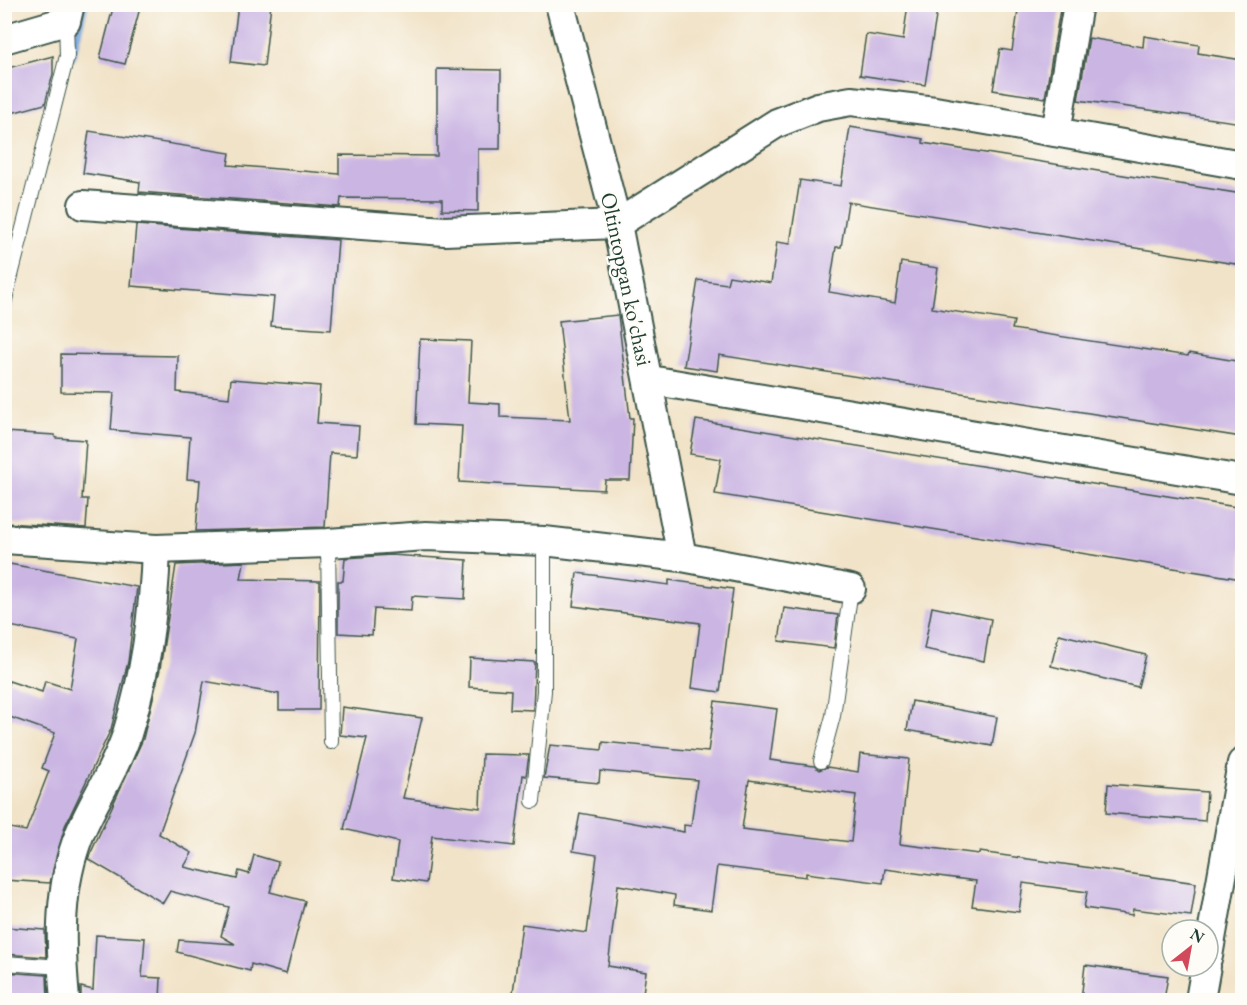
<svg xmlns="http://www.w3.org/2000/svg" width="1247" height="1005" font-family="'EB Garamond',serif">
  <rect width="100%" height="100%" fill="#fdfcf7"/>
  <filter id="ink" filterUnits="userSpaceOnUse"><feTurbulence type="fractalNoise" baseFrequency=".0167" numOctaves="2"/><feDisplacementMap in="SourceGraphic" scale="12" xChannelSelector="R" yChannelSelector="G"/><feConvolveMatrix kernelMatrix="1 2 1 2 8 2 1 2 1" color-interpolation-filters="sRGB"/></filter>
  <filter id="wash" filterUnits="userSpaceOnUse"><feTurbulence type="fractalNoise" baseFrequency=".008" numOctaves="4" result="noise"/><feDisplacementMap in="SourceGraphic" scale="24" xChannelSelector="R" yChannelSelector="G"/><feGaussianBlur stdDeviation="1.35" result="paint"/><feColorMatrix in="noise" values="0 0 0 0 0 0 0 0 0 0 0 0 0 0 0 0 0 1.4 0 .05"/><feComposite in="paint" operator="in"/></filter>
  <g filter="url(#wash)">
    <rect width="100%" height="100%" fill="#f1e3c8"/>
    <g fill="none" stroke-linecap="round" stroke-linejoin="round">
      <g stroke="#6fa2da" stroke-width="9">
        <path d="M71,57l13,-53"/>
        <path d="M4,315l5,-18"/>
      </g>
    </g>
    <g id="blocks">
      <g fill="#cbb6e3" fill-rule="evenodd">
        <path d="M114,4h27l-16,60 -25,-6z"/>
        <path d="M238,4h33l-7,62 -33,-4z"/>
        <path d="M908,4h30l-13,81 -65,-10 6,-41 37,6z"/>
        <path d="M1019,4h42l-16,94 -52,-8 7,-41 12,2z"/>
        <path d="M1144,36l55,9 -1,8 44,7v63l-164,-23 11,-62 54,9z"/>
        <path d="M53,56v18l-8,30 -41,11v-46z"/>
        <path d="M437,69l64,1 -1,79h-22v62l-36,-1v-11l-101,-1 -1,9 -201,-15 1,-10 -57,-9 6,-42 141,22 -2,12 111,9v-19l98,1z"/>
        <path d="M850,127l73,12v4l319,51v71l-394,-63 -7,45h-5l-7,45 66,11 6,-41 37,6 -6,40 82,13 -2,8 176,27 1,-3 53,9v75l-523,-82 -2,16 -33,-5 14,-86 29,4 2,-8 42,7 6,-41 13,2 10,-64 41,6z"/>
        <path d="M136,225l202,15 -7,90 -60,-4 3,-29 -143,-11z"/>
        <path d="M618,315l12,103h3l-3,62h-25l-1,10 -145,-8 3,-56 -46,-2 4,-85 51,2 -3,61 32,2v13l70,3 -11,-99z"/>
        <path d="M61,354l117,2 -1,36 52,6 2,-19 89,7 -3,37 42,3 -2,29 -27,-2 -5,74 -129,4 4,-51 -13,-1 3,-42 -79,-7 3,-37 -53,-1z"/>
        <path d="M696,420l546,88v71l-527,-85 6,-35 -31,-5z"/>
        <path d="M4,432l51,3 1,3 30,2 -4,59h6l-2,29 -81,-5z"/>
        <path d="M391,555l76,5 -2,39 -53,-3 -1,15 -37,-2 -2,26 -34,-2v-52h5l2,-23z"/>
        <path d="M244,562l-3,17 79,2 -1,129h-40v-16l-75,-13 -9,52 -36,101 33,19 -8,14 53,12 2,-8 10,3 5,-19 24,7 -8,30 35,9 -19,73 -35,-10 -1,7 -73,-19 2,-12 56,4 -14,-8 8,-29 -59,-16 -7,12 -75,-44 55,-120 17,-70 16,-104z"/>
        <path d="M4,563l133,24 -9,75 -17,67 -46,97 -15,57 -46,-3v-53l22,4 23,-60 -7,-3 13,-35 -51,-18v-21l5,-13 33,11 3,-11 25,8 8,-50 -74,-14z"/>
        <path d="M577,573l92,12v-5l64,9 -13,103 -28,-4 8,-65 -127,-17z"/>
        <path d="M932,607l59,12 -7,42 -60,-12z"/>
        <path d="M784,608l54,7 -4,33 -55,-7z"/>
        <path d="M1059,634l87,21 -8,32 -87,-21z"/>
        <path d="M470,658l65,4 -2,48 -23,-1 1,-19 -42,-3z"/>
        <path d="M715,701l62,8 -7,51 44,6 5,4 8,-3 31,5 2,-18 49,5 -9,85 79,10 1,-2 216,31 -5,33 -58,-7 -1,6 -48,-7 3,-16 -64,-9 -4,29 -47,-6 4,-25 -91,-12 -2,14 -77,-10v4l-89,-11 -6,44 -37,-5 1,-10 -57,-10 -10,81 38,6 -4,28h-130l10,-76 65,9 10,-78 -24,-4 7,-38 104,19v-7l7,1 6,-46 -97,-9 -1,12 -55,-5 6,-33 52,5 1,-8 105,10zM749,780l107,15 -5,47 -109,-13z"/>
        <path d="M912,701l85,16 -5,29 -85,-16z"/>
        <path d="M342,707l80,11 -19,80 77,10 2,-54 47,1 -3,21 -3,-1 -9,71 -82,-10 -6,47 -33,-5 5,-36 -54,-13 23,-91 -27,-3z"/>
        <path d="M1108,784l99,8 -2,29 -99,-8z"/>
        <path d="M4,927l41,3 1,27 -42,-3z"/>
        <path d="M96,935l49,3 -3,39 19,1 -1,22h-79v-13l12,3z"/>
        <path d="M1085,965l83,11 -4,24h-83z"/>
        <path d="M4,972l43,3 1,25h-44z"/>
      </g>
    </g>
  </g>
  <g filter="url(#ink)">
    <use href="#blocks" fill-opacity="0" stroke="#3e564a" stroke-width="1.5"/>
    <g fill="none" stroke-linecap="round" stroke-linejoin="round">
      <defs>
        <g id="lane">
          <path d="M4,303l63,-247 -1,-35"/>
          <path d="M328,543l3,199"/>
          <path d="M821,761l12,-45 18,-127"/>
          <path d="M533,801l11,-110v-150"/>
          <path d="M4,963l58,4"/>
        </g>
        <g id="street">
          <path d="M560,4l57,220 65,333"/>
          <path d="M4,39l62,-18 4,-17"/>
          <path d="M1056,132l22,-128"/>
          <path d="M83,205l362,26 172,-7 160,-101 41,-16 33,-6 84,10 307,54"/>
          <path d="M650,380l592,100"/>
          <path d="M4,539l152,10 172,-6 98,-7 118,5 138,16 169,32"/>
          <path d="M1208,956l34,-193"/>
          <path d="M65,1000c-5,-56 -7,-113 15,-167 14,-33 36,-65 47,-99 19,-61 27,-122 29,-185"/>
          <path d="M1200,1000l6,-34"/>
        </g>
      </defs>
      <use href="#lane" stroke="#3e564a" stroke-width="16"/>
      <use href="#street" stroke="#3e564a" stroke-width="32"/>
      <use href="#lane" stroke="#fff" stroke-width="14"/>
      <use href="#street" stroke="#fff" stroke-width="28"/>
    </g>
  </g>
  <g text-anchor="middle" stroke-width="4.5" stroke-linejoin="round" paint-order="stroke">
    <g font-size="22" fill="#1f3d34" stroke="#fdfcf7">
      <text transform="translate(627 279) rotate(78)" y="8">Oltintopgan ko'chasi</text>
    </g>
  </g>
  <rect width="1247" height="1005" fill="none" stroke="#fdfcf7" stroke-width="24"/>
  <g transform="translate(1190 948) rotate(31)"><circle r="28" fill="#fdfcf7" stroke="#a4b0a9" stroke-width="1.5"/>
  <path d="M0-4.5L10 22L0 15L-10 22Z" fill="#d1495b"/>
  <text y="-9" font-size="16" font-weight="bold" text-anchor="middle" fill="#1f3d34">N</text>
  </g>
</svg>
